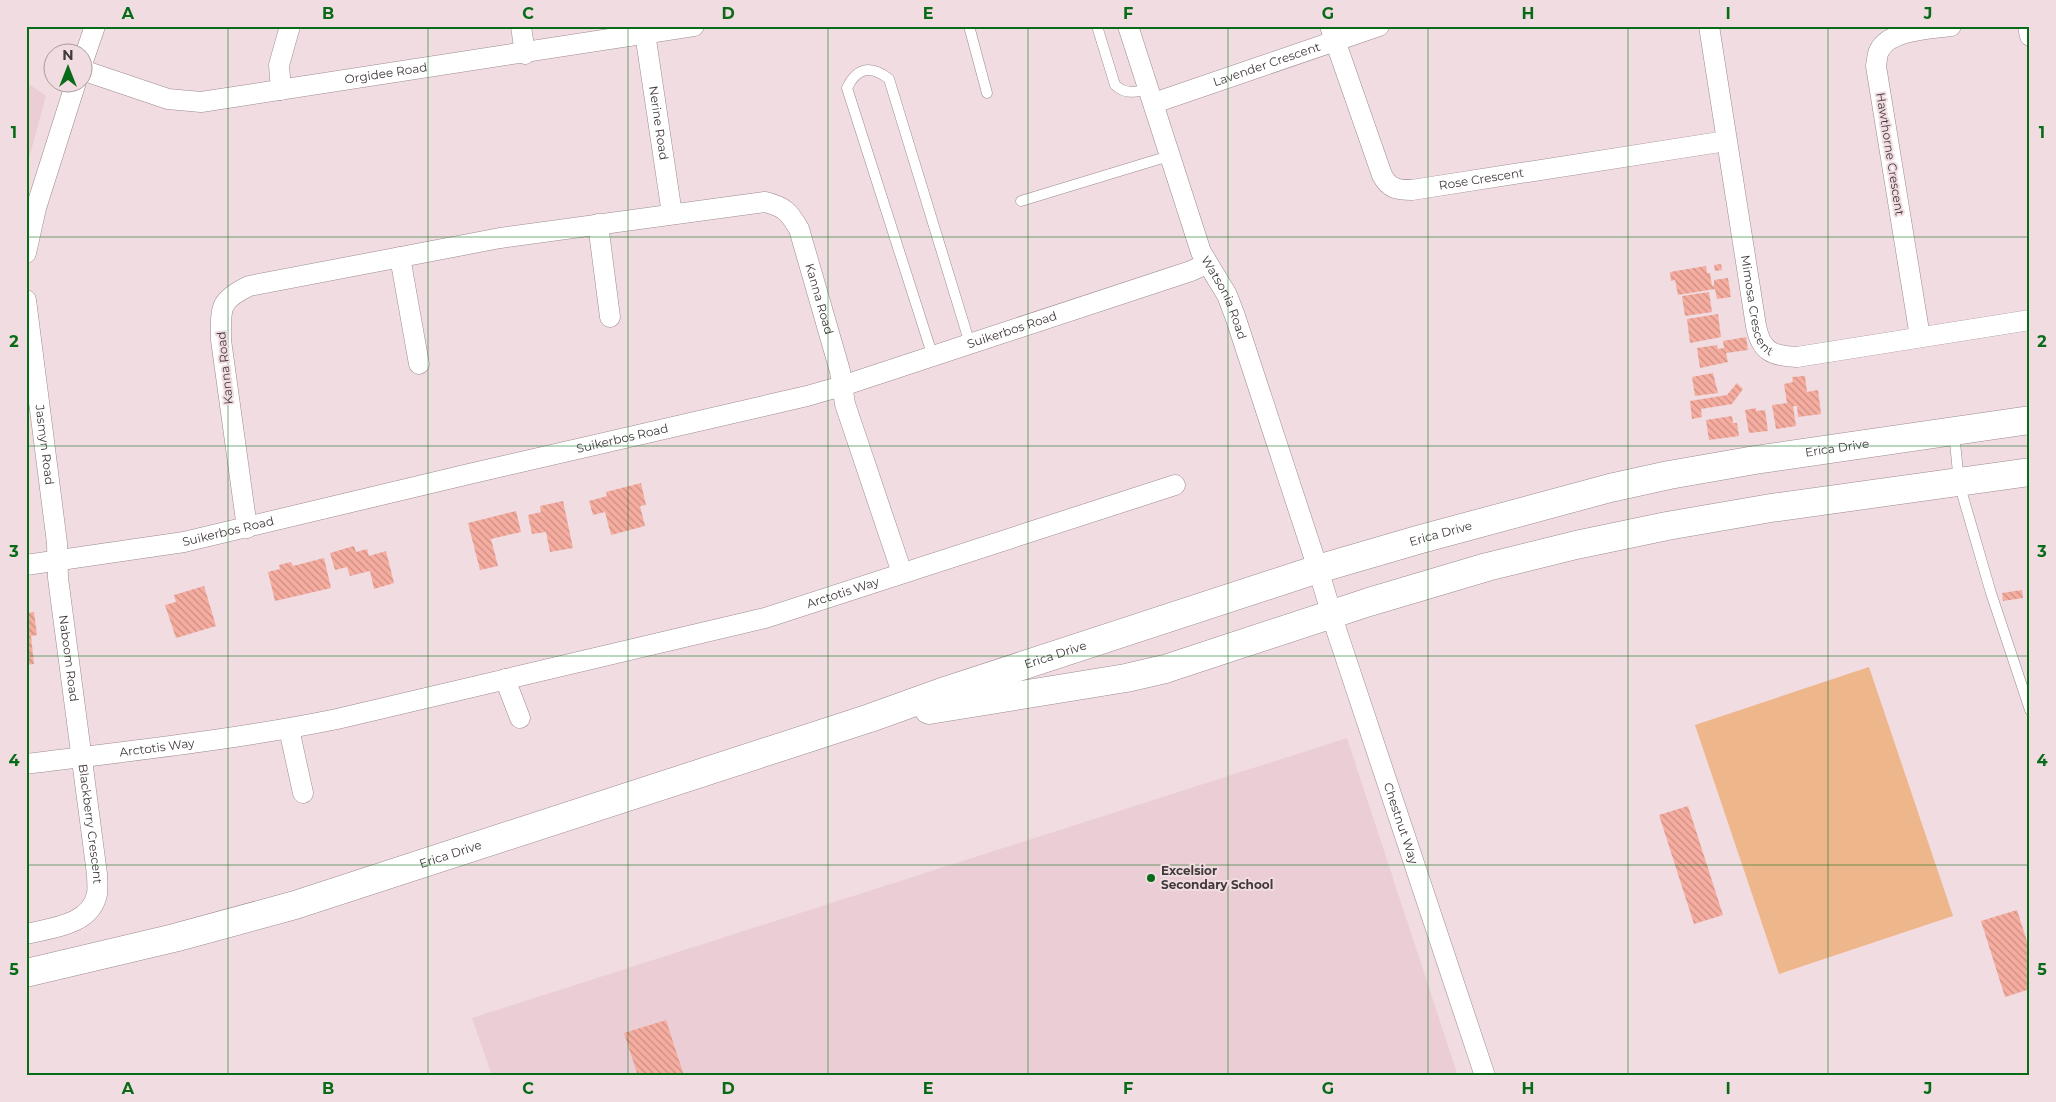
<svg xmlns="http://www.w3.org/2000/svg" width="2056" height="1102" font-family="Montserrat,sans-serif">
  <defs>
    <pattern id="building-back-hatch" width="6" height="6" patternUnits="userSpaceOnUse" patternTransform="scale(1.25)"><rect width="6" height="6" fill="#f6ada0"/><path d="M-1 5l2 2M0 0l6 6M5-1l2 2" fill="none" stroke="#c98e84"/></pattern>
  </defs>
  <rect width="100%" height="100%" fill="#f0dce1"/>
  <g fill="#ebced5">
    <path d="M26,82l20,14 -20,73z"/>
    <path d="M1347,738l111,338h-966l-20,-58z"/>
  </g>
  <path fill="#eeb68b" d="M1869,667l84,249 -174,58 -84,-249z"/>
  <g fill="url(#building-back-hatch)">
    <path d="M1721,264l1,6 -7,1 -1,-6z"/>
    <path d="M1706,266l1,7h3l2,13 2,-1v-5l14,-2 3,19 -14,2 -2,-10 -37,6 -3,-15 -4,1 -1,-9z"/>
    <path d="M1709,292l3,20 -27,4 -3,-20z"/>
    <path d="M1718,314l3,23 -31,6 -3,-24z"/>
    <path d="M1746,337l2,13 -22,3 2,9 -5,1 -23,5 -3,-20 20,-3 1,4 6,-1 -1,-7z"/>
    <path d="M1713,373l5,20 -23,3 -3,-19z"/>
    <path d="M1805,376l2,16 11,-2 3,24 -23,3 -1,-11h-4l3,20 -20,3 -4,-24 15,-2 -3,-19 9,-2 -1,-5z"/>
    <path d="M1737,383l6,6 -11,15 -31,5 1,8 -10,2 -2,-18 37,-6z"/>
    <path d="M1756,408v3l9,-1 3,21 -19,2 -4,-23z"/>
    <path d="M1732,416l1,7h4l2,13 -30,4 -3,-20z"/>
    <path d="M641,483l5,22 -6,1 5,20 -34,9 -6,-23 -12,3 -4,-14 18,-5 -1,-4z"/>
    <path d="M563,501l10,47 -23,4 -4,-20 -14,2 -4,-19 13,-3 -1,-6z"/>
    <path d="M516,511l5,21 -30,7 7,27 -18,4 -12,-47z"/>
    <path d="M354,546l2,6 11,-3 2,7 17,-5 8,32 -20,6 -4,-18 -20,5 -3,-9 -12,3 -5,-17z"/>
    <path d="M324,558l7,30 -56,13 -7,-29 12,-3 -1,-4 12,-3 2,4z"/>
    <path d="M204,586l12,40 -40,12 -11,-33 11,-3 -2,-7z"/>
    <path d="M2022,590l1,8 -20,3 -1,-8z"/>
    <path d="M34,612l3,23 -6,1 3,28 -8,1v-52z"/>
    <path d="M1688,806l35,109 -29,9 -35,-109z"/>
    <path d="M2017,910l13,41v38l-25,8 -24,-76z"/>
    <path d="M666,1020l18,56h-46l-14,-43z"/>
  </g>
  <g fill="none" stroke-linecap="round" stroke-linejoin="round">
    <defs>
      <g id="lane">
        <path d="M969,26l18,67"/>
        <path d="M1097,26l18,59c11,10 21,7 34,4"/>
        <path d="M1021,201l148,-45"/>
        <path d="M933,357l-86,-269c10,-21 24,-23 42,-9l81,265"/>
        <path d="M1954,432l5,51 32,110 39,117"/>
      </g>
      <g id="street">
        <path d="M521,26l4,28"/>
        <path id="s1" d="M1128,26l73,226 26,43 8,21 83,253 19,63 148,444"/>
        <path id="s2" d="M1330,26l52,149c7,14 16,15 30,15l314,-49"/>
        <path id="s3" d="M1709,26l47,300c5,26 17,30 41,31l233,-37"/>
        <path d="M2028,26l2,10"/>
        <path id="s4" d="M645,33l27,181"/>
        <path d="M82,64l13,-38"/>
        <path id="s5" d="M82,70l86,29 33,3 493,-76"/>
        <path d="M281,90l-2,-25 11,-39"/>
        <path id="s6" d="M1154,103l225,-77"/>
        <path d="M598,224l12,93"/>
        <path d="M26,253l10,-45 40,-126"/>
        <path d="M400,257l19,107"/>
        <path id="s7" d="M26,300l31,243 1,35 39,296c0,6 1,14 0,20 -6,31 -46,34 -71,40"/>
        <path d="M1920,337l-44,-271c1,-5 1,-11 3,-15 9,-21 52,-22 72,-25"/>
        <path id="s8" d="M247,528l-26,-188c0,-32 -3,-39 28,-54l251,-48 265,-36c20,5 24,10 34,27l41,142 5,33 57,169"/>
        <path id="s9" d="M26,565l158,-23 285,-68 338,-78 35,-10 349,-115 15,-7"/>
        <path d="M505,679l15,39"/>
        <path d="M289,729l14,64"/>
        <path id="s10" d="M26,764c104,-13 208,-24 311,-45l428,-101 410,-133"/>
      </g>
      <g id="secondary">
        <path d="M929,710l197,-32 39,-9 204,-67 118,-35 89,-22 91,-19 104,-18 259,-36"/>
        <path id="s11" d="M26,973l148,-35 121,-33 575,-187 78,-28 370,-121 103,-30 189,-51 59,-13 86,-15 275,-40"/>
      </g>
    </defs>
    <use href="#lane" stroke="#9d8a8f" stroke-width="11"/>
    <use href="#street" stroke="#9d8a8f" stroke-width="21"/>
    <use href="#secondary" stroke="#9d8a8f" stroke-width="29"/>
    <use href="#lane" stroke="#fff" stroke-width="10"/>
    <use href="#street" stroke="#fff" stroke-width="20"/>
    <use href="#secondary" stroke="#fff" stroke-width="28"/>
  </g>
  <path fill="none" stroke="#086b17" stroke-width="1" stroke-opacity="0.55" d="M228,26v1050M428,26v1050M628,26v1050M828,26v1050M1028,26v1050M1228,26v1050M1428,26v1050M1628,26v1050M1828,26v1050M26,237h2004M26,446h2004M26,656h2004M26,865h2004"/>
  <circle fill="#086b17" stroke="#f0dce1" stroke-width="2" cx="1151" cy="878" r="5"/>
  <g text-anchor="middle" stroke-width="4" stroke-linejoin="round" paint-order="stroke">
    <g font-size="12" fill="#41393b" stroke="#f0dce1">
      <text dy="4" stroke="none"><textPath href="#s6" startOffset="119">Lavender Crescent</textPath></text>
      <text dy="4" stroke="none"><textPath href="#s5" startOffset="311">Orgidee Road</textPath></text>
      <text dy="4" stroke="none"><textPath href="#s4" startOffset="91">Nerine Road</textPath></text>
      <text transform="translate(1890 154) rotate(81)" y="4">Hawthorne Crescent</text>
      <text dy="4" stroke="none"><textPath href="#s2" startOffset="264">Rose Crescent</textPath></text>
      <text dy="4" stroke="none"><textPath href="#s1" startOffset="289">Watsonia Road</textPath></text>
      <text dy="4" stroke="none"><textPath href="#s8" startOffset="898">Kanna Road</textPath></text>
      <text dy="4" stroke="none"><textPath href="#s3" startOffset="284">Mimosa Crescent</textPath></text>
      <text dy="4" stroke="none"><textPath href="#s9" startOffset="1015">Suikerbos Road</textPath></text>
      <text transform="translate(225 368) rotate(-96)" y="4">Kanna Road</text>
      <text dy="4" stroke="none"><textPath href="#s9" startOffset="610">Suikerbos Road</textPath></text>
      <text dy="4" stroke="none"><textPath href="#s7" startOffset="146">Jasmyn Road</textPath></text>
      <text dy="4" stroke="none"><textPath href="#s11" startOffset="1888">Erica Drive</textPath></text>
      <text dy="4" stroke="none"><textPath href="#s9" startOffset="205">Suikerbos Road</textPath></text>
      <text dy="4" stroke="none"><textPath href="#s11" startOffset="1482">Erica Drive</textPath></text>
      <text dy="4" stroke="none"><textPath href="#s10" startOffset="836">Arctotis Way</textPath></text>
      <text dy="4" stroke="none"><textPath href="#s11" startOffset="1078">Erica Drive</textPath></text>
      <text dy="4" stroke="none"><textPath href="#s7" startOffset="361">Naboom Road</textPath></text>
      <text dy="4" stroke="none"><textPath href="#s10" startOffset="132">Arctotis Way</textPath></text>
      <text dy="4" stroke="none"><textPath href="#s1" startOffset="844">Chestnut Way</textPath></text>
      <text dy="4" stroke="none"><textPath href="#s7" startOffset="528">Blackberry Crescent</textPath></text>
      <text dy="4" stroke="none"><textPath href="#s11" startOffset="441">Erica Drive</textPath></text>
    </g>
    <g font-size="12" font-weight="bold" fill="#41393b" stroke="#f0dce1" text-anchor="start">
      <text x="1161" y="875">Excelsior<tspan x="1161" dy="14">Secondary School</tspan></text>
    </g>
  </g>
  <rect width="2056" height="1102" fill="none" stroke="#f0dce1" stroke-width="55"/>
  <g transform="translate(68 68)"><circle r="24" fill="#f0dce1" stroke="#aa9b9f"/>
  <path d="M0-4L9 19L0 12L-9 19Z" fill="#086b17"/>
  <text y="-8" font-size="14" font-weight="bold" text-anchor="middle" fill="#41393b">N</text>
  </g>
  <rect x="28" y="28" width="2000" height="1046" fill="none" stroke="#086b17" stroke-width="2"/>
  <g font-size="16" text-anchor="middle" font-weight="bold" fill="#086b17">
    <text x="128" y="19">A</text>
    <text x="328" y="19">B</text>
    <text x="528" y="19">C</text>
    <text x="728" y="19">D</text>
    <text x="928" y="19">E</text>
    <text x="1128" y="19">F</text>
    <text x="1328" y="19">G</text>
    <text x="1528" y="19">H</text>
    <text x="1728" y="19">I</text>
    <text x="1928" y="19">J</text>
    <text x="14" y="138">1</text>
    <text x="2042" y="138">1</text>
    <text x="14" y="347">2</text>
    <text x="2042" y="347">2</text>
    <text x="14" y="557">3</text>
    <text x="2042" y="557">3</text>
    <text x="14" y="766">4</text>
    <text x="2042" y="766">4</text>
    <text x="14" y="975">5</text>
    <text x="2042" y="975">5</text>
    <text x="128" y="1094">A</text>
    <text x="328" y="1094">B</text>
    <text x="528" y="1094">C</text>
    <text x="728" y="1094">D</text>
    <text x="928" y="1094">E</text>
    <text x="1128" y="1094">F</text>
    <text x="1328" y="1094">G</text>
    <text x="1528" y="1094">H</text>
    <text x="1728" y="1094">I</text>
    <text x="1928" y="1094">J</text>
  </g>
</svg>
